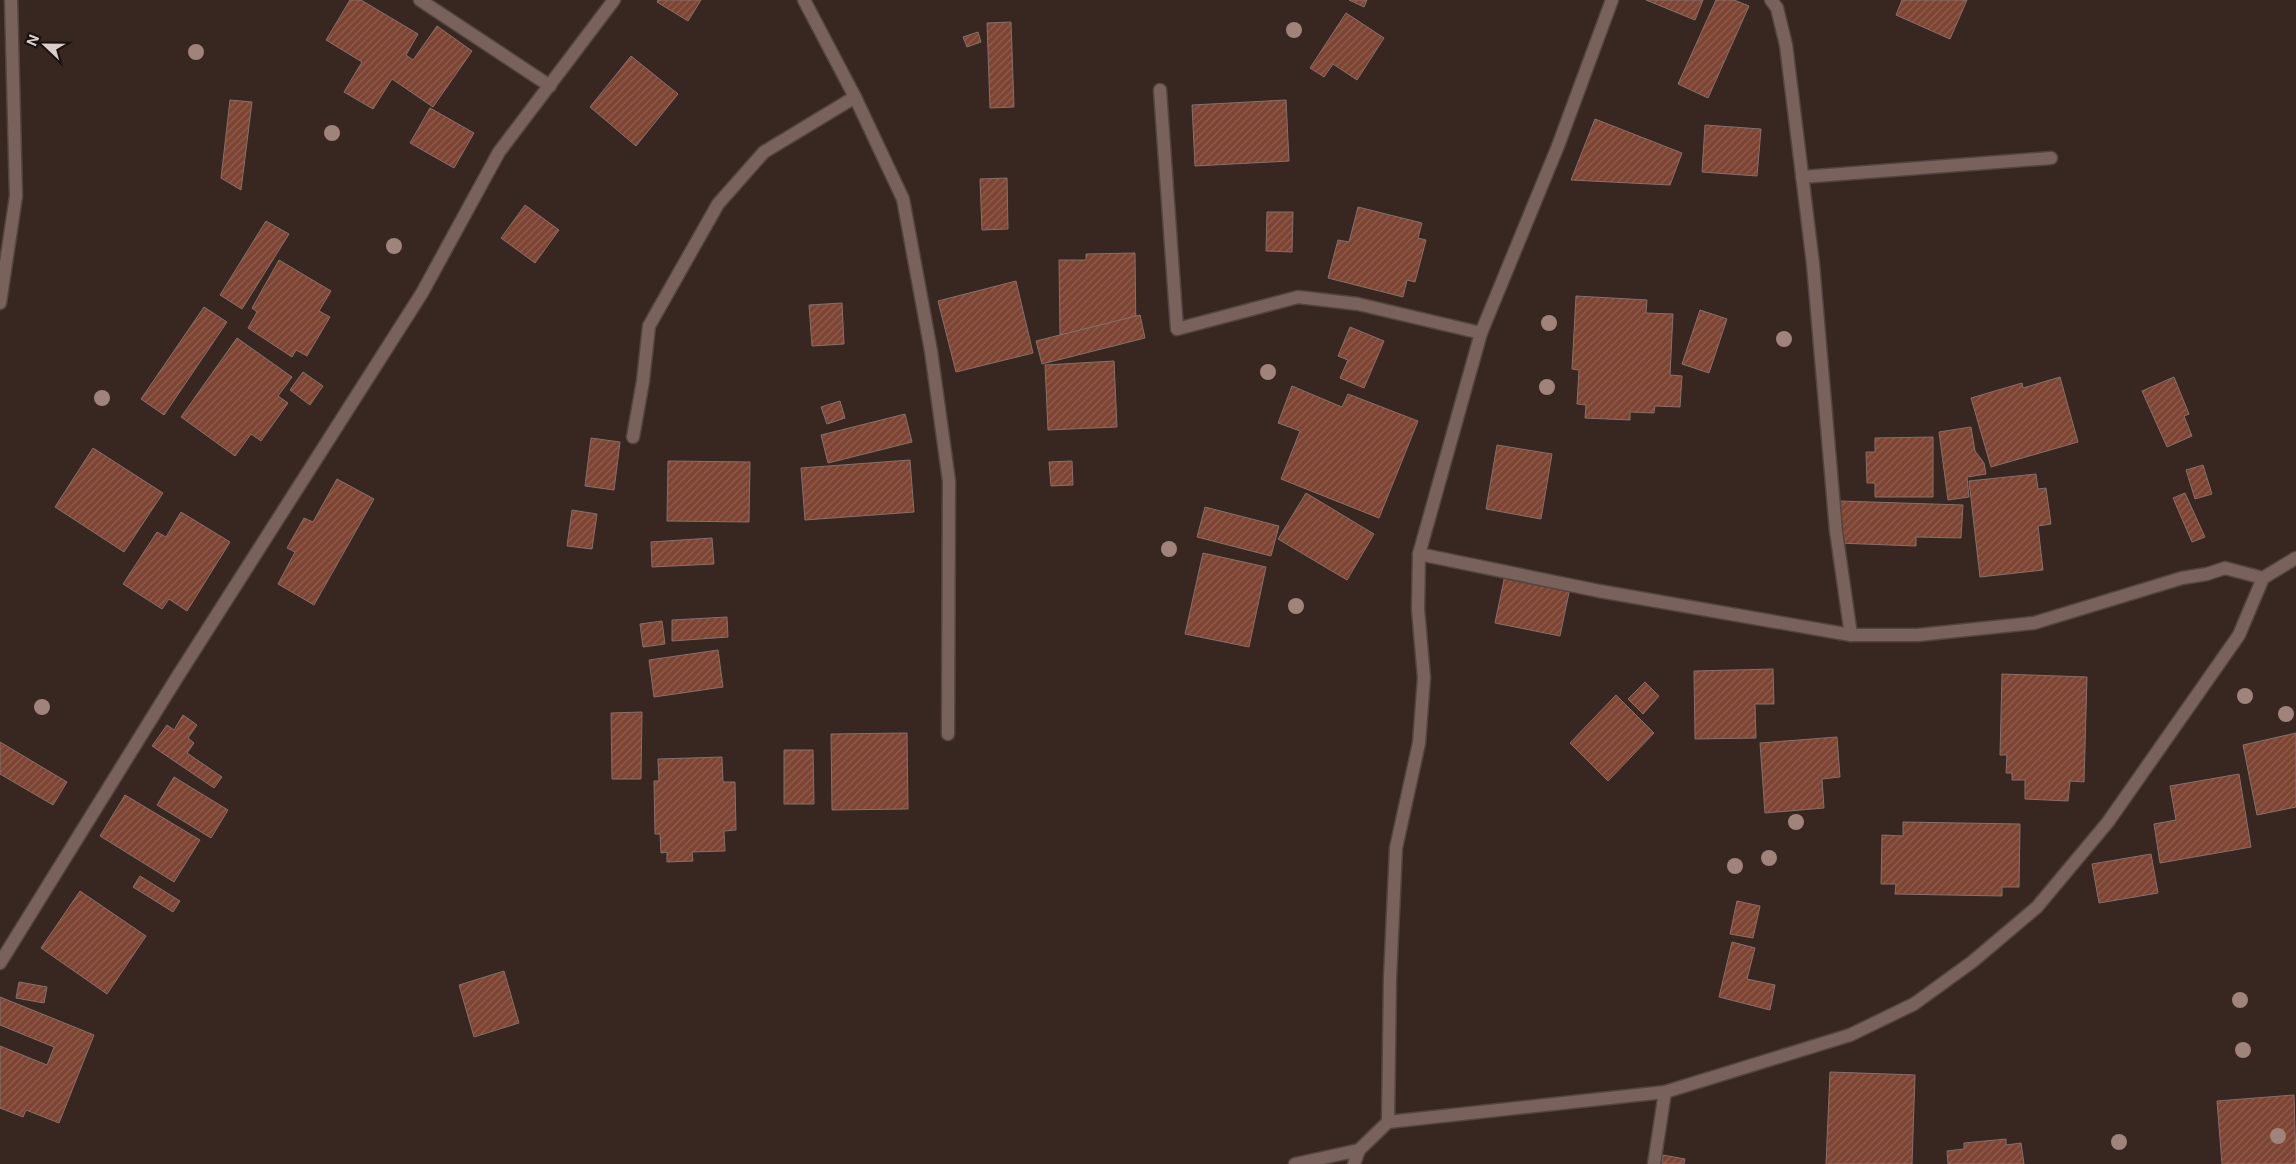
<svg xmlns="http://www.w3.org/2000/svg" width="2296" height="1164" font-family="Inter,sans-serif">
  <defs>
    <pattern id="building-hatch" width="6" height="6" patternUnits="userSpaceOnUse" patternTransform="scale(1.25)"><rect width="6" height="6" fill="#7e4433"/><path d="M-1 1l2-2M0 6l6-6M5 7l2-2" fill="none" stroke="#905e4f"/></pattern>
  </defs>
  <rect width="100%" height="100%" fill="#382620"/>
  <g fill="url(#building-hatch)" stroke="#87706a">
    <path d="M350,0h11l57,34 -12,21 7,5 24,-34 35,25 -39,56 -41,-28 -19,30 -29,-17 18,-30 -36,-22z"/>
    <path d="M658,0h43l-13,21 -31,-19z"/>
    <path d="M1349,0h18l-3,7z"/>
    <path d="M1646,0h57l-8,20z"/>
    <path d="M1716,0h18l15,6 -41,92 -30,-14z"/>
    <path d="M1902,0h65l-17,39 -54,-24z"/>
    <path d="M1346,13l38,25 -27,42 -24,-16 -9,13 -14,-9z"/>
    <path d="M1011,22l3,85 -24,1 -3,-85z"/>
    <path d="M978,32l3,10 -14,5 -4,-10z"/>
    <path d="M631,56l47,38 -42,52 -46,-39z"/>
    <path d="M230,100l22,2 -11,88 -20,-12z"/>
    <path d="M1286,100l3,61 -94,5 -3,-61z"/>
    <path d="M430,108l44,25 -20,35 -44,-25z"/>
    <path d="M1595,119l87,34 -12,32 -99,-5z"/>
    <path d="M1705,125l56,4 -4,47 -55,-4z"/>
    <path d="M1007,178l1,51 -26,1 -2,-51z"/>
    <path d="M525,205l34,25 -24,33 -34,-25z"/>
    <path d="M1358,207l64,16 -4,15 8,2 -11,42 -8,-2 -4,17 -75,-19 10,-38 11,2z"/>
    <path d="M1267,212h26l-1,40 -26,-1z"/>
    <path d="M266,221l23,13 -47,75 -22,-14z"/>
    <path d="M1135,253l1,82 -76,1 -1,-76h27v-6z"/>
    <path d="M279,260l52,31 -12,20 11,6 -23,39 -11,-6 -4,7 -44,-29 9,-16 -5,-4z"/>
    <path d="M1016,281l17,72 -77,19 -18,-71z"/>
    <path d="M1576,296l71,4 -1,13 27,1 -3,61 12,1 -2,31 -25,-1 -1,7 -24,-1v8l-45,-2 1,-13 -9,-1 2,-34 -7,-1z"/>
    <path d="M842,303l2,41 -32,2 -3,-41z"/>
    <path d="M204,307l23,15 -63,93 -23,-16z"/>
    <path d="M1700,310l27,9 -18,54 -27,-9z"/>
    <path d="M1140,315l5,23 -103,26 -6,-23z"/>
    <path d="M1350,327l34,14 -20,47 -24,-10 8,-18 -10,-4z"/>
    <path d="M237,338l55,39 -14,19 10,7 -27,38 -10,-7 -16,22 -54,-39z"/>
    <path d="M1114,361l3,66 -69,3 -3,-65z"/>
    <path d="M303,372l20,14 -13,19 -20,-15z"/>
    <path d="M2060,377l18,65 -87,25 -20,-69 51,-15 1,5z"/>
    <path d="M2174,377l15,37 -5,2 8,20 -25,11 -25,-56z"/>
    <path d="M1292,386l50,21 6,-13 70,27 -39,97 -98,-39 19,-48 -22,-8z"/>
    <path d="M840,401l5,17 -18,6 -6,-17z"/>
    <path d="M905,414l7,28 -84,21 -7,-28z"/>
    <path d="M1971,427l4,24 9,12 2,11 -19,3 2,20 -21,3 -9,-68z"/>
    <path d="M1933,437v60h-58v-14h-8l-1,-31h9v-14z"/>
    <path d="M591,438l29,4 -6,48 -29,-4z"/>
    <path d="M1497,445l55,9 -11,65 -55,-10z"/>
    <path d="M93,448l70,45 -39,59 -69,-45z"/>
    <path d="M910,460l4,52 -109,8 -4,-52z"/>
    <path d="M668,461l82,1 -1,60 -82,-1z"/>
    <path d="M1072,461l1,24 -22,1 -2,-24z"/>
    <path d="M2203,465l9,29 -17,5 -9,-29z"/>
    <path d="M2036,474l2,15 8,-1 5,36 -13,2 5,44 -63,7 -11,-96z"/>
    <path d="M337,479l37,20 -60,106 -36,-21 17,-32 -8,-4 17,-30 9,4z"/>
    <path d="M1306,493l68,41 -27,46 -69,-41z"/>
    <path d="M2185,493l20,44 -13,5 -19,-44z"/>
    <path d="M1840,501l123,4 -2,33 -45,-1v9l-78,-3z"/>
    <path d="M1205,507l74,19 -8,30 -74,-19z"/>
    <path d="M572,510l25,4 -5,35 -25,-3z"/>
    <path d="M181,512l49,30 -43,69 -18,-12 -7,10 -39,-25 34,-52 9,5z"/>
    <path d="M712,538l2,26 -62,3 -1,-25z"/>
    <path d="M1203,553l63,14 -17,80 -64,-13z"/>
    <path d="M1506,570l65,13 -11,53 -65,-13z"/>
    <path d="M727,617l1,20 -56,4v-21z"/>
    <path d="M662,621l3,23 -22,3 -3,-23z"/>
    <path d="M718,650l5,37 -69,10 -5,-37z"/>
    <path d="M1773,669l1,35h-19l1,34 -61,1 -1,-68z"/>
    <path d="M2002,674l85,3 -3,105 -14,-1 -2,20 -43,-2v-19h-13v-7h-6l1,-18h-7z"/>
    <path d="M1645,682l14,14 -16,18 -15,-15z"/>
    <path d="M1616,695l38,38 -46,48 -38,-38z"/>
    <path d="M642,712l-1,67h-29l-1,-66z"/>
    <path d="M183,715l14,10 -9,13 6,5 -7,10 35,24 -8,11 -62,-42 15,-21 7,5z"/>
    <path d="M907,733l1,76 -76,1 -1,-76z"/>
    <path d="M2296,733v74l-39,8 -14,-70z"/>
    <path d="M1837,737l3,40 -18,2 2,29 -59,5 -5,-70z"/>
    <path d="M0,742l67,40 -14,23 -53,-31z"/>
    <path d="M784,750h29l1,54h-30z"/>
    <path d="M722,757l1,25h12l1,48 -12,1 1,20 -33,1 1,9 -26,1v-10l-6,1 -1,-19h-5l-1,-53h5l-1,-22z"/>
    <path d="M2239,774l12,73 -91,16 -6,-39 22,-4 -6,-34z"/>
    <path d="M174,777l54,33 -17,28 -54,-33z"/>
    <path d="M125,795l75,45 -26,42 -74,-46z"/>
    <path d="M1903,822l117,2 -1,63h-17v9l-107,-2 1,-10h-15l1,-49 21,1z"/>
    <path d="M2151,854l7,39 -59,10 -7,-39z"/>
    <path d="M140,876l40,25 -7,11 -40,-25z"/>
    <path d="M80,891l66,45 -39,58 -66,-46z"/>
    <path d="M1737,901l23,5 -7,32 -23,-4z"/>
    <path d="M1732,942l23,6 -8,31 28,6 -5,25 -51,-13z"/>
    <path d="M504,971l15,52 -45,14 -15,-52z"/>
    <path d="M19,982l28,5 -3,16 -28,-5z"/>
    <path d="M0,997l94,38 -35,88 -33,-13 -3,7 -23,-9v-62l47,19 7,-18 -54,-22z"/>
    <path d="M1830,1072l85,3 -3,89h-86z"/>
    <path d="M2294,1095l2,69h-74l-5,-63z"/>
    <path d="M2006,1139v6l15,-2 3,21h-76l-1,-13 17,-2v-6z"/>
    <path d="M1663,1155l22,4 -1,5h-22z"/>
  </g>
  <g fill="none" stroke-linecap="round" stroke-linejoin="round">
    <defs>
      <path id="service" d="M1802,177l249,-19"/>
      <g id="minor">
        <path d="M420,0l130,86"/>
        <path d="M1612,0l-54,146 -77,187 -62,221 -1,55 6,69 -5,65 -23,105 -6,130 -2,144 277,-30"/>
        <path d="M1771,0l6,8 9,37 27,219 23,267 15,104"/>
        <path d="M1160,90l17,239 121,-32 60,7 123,29"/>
        <path d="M855,97l48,102 28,152 18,130 -1,253"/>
        <path d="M0,303l16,-107 -5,-196"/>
        <path d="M633,437l10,-56 6,-55 69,-122 46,-52 91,-55 -51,-97"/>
        <path d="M1419,554l180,37 252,44h67l116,-12 148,-45 25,-4 18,-6 38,10"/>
        <path d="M0,963l176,-284 246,-386 77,-141 115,-152"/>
        <path d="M1295,1164l64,-14"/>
        <path d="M1354,1164l5,-14 29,-28"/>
        <path d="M1654,1164l11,-72 185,-57 64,-31 58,-42 65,-55 71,-85 131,-187 24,-57 33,-20"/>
      </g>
    </defs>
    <use href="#service" stroke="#54443f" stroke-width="15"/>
    <use href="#minor" stroke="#54443f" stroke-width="15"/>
    <use href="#service" stroke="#78625b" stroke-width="12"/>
    <use href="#minor" stroke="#78625b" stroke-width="12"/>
  </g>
  <g fill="#a0837a">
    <circle cx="1294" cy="30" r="8"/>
    <circle cx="196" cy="52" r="8"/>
    <circle cx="332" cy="133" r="8"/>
    <circle cx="394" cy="246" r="8"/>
    <circle cx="1549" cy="323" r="8"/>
    <circle cx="1784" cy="339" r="8"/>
    <circle cx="1268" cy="372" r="8"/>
    <circle cx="1547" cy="387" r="8"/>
    <circle cx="102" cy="398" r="8"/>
    <circle cx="1169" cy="549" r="8"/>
    <circle cx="1296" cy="606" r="8"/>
    <circle cx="2245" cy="696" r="8"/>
    <circle cx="42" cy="707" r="8"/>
    <circle cx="2286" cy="714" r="8"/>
    <circle cx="1796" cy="822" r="8"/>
    <circle cx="1769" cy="858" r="8"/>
    <circle cx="1735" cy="866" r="8"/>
    <circle cx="2240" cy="1000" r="8"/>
    <circle cx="2243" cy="1050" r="8"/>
    <circle cx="2278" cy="1136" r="8"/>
    <circle cx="2119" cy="1142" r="8"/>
  </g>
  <g transform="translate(45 45) rotate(292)" stroke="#1a110f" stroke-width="4" paint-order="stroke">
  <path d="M0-4L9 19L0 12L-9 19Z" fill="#dbceca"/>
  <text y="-8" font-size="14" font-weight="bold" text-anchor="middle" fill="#dbceca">N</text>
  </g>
</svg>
